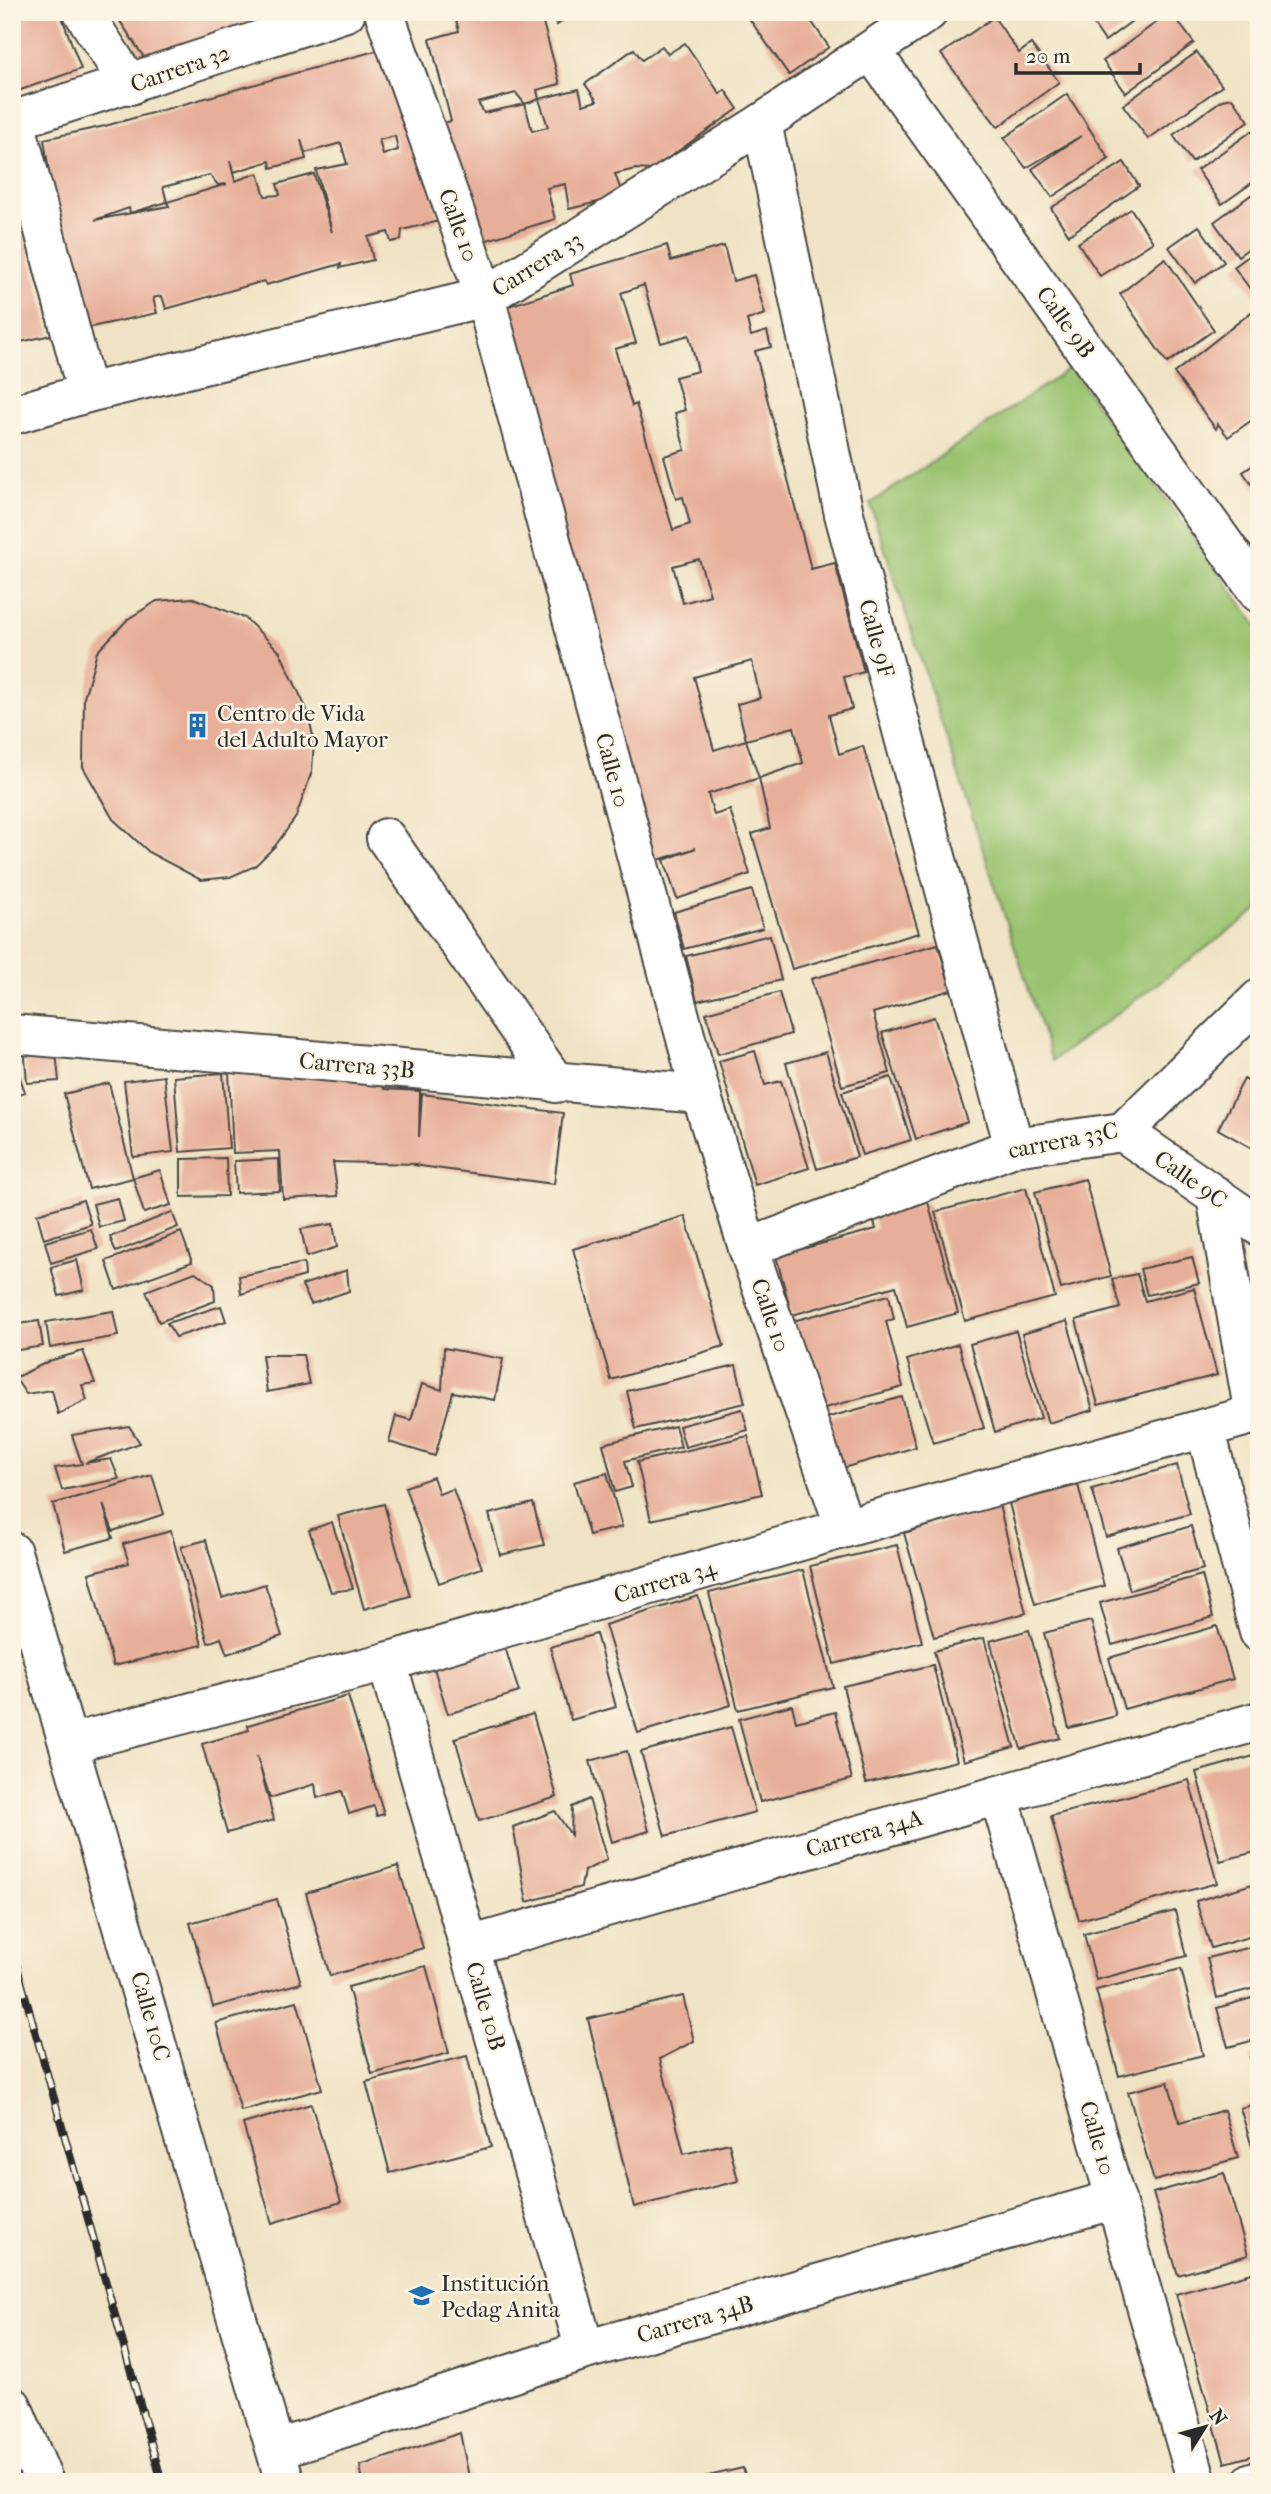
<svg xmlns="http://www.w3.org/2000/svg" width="1271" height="2494" font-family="'IM FELL French Canon',serif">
  <rect width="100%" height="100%" fill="#fcf5e5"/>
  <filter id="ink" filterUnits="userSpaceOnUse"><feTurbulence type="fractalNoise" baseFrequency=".0143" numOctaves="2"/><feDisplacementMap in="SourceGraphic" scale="14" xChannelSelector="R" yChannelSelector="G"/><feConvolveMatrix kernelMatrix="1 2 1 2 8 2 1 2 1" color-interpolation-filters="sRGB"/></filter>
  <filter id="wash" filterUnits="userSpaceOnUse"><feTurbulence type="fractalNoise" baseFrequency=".00686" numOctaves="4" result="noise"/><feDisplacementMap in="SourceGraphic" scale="28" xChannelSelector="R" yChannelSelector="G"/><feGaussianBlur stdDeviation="1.57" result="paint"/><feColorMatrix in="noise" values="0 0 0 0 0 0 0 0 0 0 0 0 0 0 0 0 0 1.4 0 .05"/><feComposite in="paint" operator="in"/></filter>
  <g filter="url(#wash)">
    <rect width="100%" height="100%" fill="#f0e3c5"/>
    <path fill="#9ac370" stroke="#62774e" stroke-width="2" d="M1070,368l189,260v281l-207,152 -182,-557z"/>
    <g id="blocks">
      <g fill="#e7af9a" fill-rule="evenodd">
        <path d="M12,12h48l21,57 -69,24v-61l5,-2z"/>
        <path d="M114,12h160l-37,17 -90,33z"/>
        <path d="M454,12h41l2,8 25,-8h18l20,72 -23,6 2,9 40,-10 4,16 14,-4 -12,-17 49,-35 8,11 20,-14 6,8 17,-11 35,51 5,-4 13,19 -87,61 -16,-1 -20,5 8,22 -54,13 -4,-25 -18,4 8,31 -84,26 -35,-120 15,-4 -21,-82 29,-8zM516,93l9,11 -41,9 -6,-10zM539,99l9,28 -16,4 -7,-27z"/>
        <path d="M548,12h27l-18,13z"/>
        <path d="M748,12h57l24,35 -40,28 -43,-61z"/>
        <path d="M1085,12h59l-39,29z"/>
        <path d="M1171,12l23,31 -68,50 -23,-32z"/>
        <path d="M994,17l25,36 12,-9 28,38 -61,45 -57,-73z"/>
        <path d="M393,46l46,175 -37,9 -1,10 -10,2 -3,-10 -20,5 5,23 -33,8 1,-4 -75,21 -2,-4 -98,28 -4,-13 -9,2 4,15 -71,15 -28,-97 -14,-92 61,-13zM395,136l3,14 -15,5 -4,-15zM301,140l4,13 36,-10 6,21 -31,6 16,62 -18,-58 -37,10 3,11 -15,1 -7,-23 -23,8 -5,-20 4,11 36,-11 1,7 35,-9zM210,175l8,10 9,-1 -60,18 2,4 -74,14 34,-12 1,5 37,-11 -4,-15z"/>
        <path d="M1197,52l25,34 -74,53 -25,-34z"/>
        <path d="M1067,94l42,65 -57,38 -20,-28 49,-33 -55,32 -22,-30z"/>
        <path d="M1232,98l17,23 -57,41 -19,-27 49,-35z"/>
        <path d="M1252,131l7,10v37l-37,26 -25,-34z"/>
        <path d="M1124,162l15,24 -70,49 -18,-27z"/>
        <path d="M12,187l39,148 -39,9z"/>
        <path d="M1259,189v52l-21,15 -24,-34z"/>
        <path d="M1131,209l22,33 -53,34 -22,-33z"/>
        <path d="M1199,226l25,36 -29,21 -26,-36z"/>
        <path d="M667,245l4,16 53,-15 9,35 21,-6 11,39 -18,6 4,16 16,-5 4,16 -16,4 56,218 24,-6 29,109 -20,5 8,32 -23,6 10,39 24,-8 56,187 -127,36 -40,-135 18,-6 -11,-50 44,-15 -9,-36 -48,13 -9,-36 23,-6 -8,-37 -58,16 20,73 32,-10 13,38 -51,16 6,21 16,-5 20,64 -73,25 -13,-39 32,-12 -41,13 -164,-549 82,-27 -3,-11zM644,285l17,58 28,-8 9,36 -23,6 10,33 -10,3 10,37 -21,6 12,43 7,-2 7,27 -17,6 -37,-126 -4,2 -17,-57 21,-6 -15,-50zM699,559l11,36 -27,8 -10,-37z"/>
        <path d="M1259,248v53l-25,-34z"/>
        <path d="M1165,258l49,72 -47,33 -47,-69z"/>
        <path d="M1254,310l5,6v99l-31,22 -10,-13 -2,5 -42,-56z"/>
        <path d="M1259,461v34l-16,-23z"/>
        <path d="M193,598l52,20 35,34 27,58 7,31 -2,30 -16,46 -21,29 -20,20 -25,11 -29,3 -51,-27 -37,-34 -30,-52 1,-69 13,-46 31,-33 29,-18z"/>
        <path d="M752,890l11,38 -79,21 -10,-37z"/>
        <path d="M770,935l11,45 -84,21 -11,-45z"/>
        <path d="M938,944l13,46 -78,23 17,60 -48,13 -31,-107z"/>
        <path d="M779,992l12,42 -73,20 -12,-41z"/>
        <path d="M934,1017l34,105 -52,17 -34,-106z"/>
        <path d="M55,1042l4,39 -32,2 -3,-38z"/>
        <path d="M755,1051l10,34 16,-4 28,87 -54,17 -36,-124z"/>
        <path d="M826,1052l31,105 -40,12 -31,-106z"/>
        <path d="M17,1069l8,23 -13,4v-25z"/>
        <path d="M229,1072l152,3 3,14 36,2 -1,46 3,-43 141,19 -9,71 -141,-19 5,-1 -85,-2 5,34 -55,3 -3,-48 -47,2z"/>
        <path d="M223,1073l6,75 -49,4 -6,-75z"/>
        <path d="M164,1076l9,76 -40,5 -9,-76z"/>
        <path d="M891,1077l20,63 -49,15 -20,-63z"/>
        <path d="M1244,1079l15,8v65l-41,-23z"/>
        <path d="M109,1083l24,95 -44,11 -25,-95z"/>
        <path d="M226,1158l1,38 -46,1v-38z"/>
        <path d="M279,1159l1,32 -44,2 -2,-32z"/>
        <path d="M160,1170l11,35 -27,8 -11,-35z"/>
        <path d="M1085,1179l26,97 -50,13 -26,-97z"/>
        <path d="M1026,1188l29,109 -90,24 -30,-109z"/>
        <path d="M118,1198l6,23 -25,6 -6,-23z"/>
        <path d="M83,1200l8,24 -47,15 -7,-25z"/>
        <path d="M928,1202l30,111 -51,14 -11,-41 -104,29 -16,-59 100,-27 -3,-12z"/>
        <path d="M172,1212l6,15 -62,25 -6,-15z"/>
        <path d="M685,1216l39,130 -113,34 -38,-131z"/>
        <path d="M333,1224l4,23 -30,10 -6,-28z"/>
        <path d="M91,1229l7,20 -47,14 -6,-21z"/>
        <path d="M181,1232l11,30 -76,28 -10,-29z"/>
        <path d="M1192,1257l7,26 -52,12 -7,-26z"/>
        <path d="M77,1260l7,30 -25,6 -8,-29z"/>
        <path d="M304,1263l1,13 -64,18 -2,-18z"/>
        <path d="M347,1270l2,21 -38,13 -9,-19z"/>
        <path d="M195,1272l19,13 1,16 -56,21 -13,-31z"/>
        <path d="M1137,1274l8,27 49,-13 23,87 -119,30 -22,-85 44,-12 -8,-29z"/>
        <path d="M889,1295l5,24 -8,2 17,66 -86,23 -24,-89z"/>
        <path d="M221,1306l5,15 -50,16 -9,-14z"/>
        <path d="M113,1311l5,25 -68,12 -4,-26z"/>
        <path d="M39,1321l4,25 -31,5v-26z"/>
        <path d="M1067,1321l26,89 -45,13 -26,-89z"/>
        <path d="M1016,1331l25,87 -46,14 -25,-88z"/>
        <path d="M958,1344l26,84 -51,15 -26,-83z"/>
        <path d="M444,1348l59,11 -8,41 -42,-8 -18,64 -46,-14 7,-26 15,4 11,-36 20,6z"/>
        <path d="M83,1351l12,32 -13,2 5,15 -29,14 -6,-24 -26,4 -11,-16 34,-17z"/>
        <path d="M262,1355h41l6,29 -42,8z"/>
        <path d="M736,1365l9,38 -109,26 -9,-38z"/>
        <path d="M902,1397l14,50 -80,23 -14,-51z"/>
        <path d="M742,1409l6,21 -63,17 -6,-21z"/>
        <path d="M129,1426l11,17 -55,20 26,-4 8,20 -57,11 -7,-22 27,-4 -10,-29z"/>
        <path d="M675,1426l6,21 -56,14 7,26 -17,5 -12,-48z"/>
        <path d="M748,1436l14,58 -111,26 -14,-58z"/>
        <path d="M1177,1465l13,49 -84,23 -14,-48z"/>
        <path d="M607,1473l15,54 -33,8 -15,-53z"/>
        <path d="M152,1475l12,39 -51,17 -10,-27 10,34 -48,13 -12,-47z"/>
        <path d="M433,1477l6,17 14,-5 29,79 -43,15 -34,-96z"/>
        <path d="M1078,1485l26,101 -69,18 -26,-101z"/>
        <path d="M533,1503l11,42 -44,10 -11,-41z"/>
        <path d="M384,1504l26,92 -46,13 -26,-93z"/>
        <path d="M999,1505l27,108 -92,24 -30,-104z"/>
        <path d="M332,1522l21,67 -22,3 -22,-62z"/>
        <path d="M1191,1526l12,43 -73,21 -13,-42z"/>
        <path d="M171,1531l31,114 -89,21 -24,-93 40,-10 -6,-19z"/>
        <path d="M206,1540l16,58 43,-14 17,52 -55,18 -6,-16 -13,5 -27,-96z"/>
        <path d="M897,1545l25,97 -88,22 -24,-98z"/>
        <path d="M803,1570l30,117 -95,23 -29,-117z"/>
        <path d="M1202,1575l11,42 -101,28 -12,-42z"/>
        <path d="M698,1596l33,109 -93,28 -33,-108z"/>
        <path d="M1091,1621l25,95 -47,12 -25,-95z"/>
        <path d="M1217,1626l16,53 -109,30 -15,-51z"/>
        <path d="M1029,1630l31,108 -39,11 -31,-108z"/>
        <path d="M596,1634l20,73 -45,13 -21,-73z"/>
        <path d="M984,1638l30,109 -50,14 -30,-110z"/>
        <path d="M504,1644l15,48 -71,22 -15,-49z"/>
        <path d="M933,1665l24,96 -91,22 -23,-97z"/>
        <path d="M348,1696l36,118 -7,2 -3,-10 -25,8 -7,-23 -25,7 -2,-14 -45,14 -13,-42 17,64 -47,13 -25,-89 47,-14 -1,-5z"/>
        <path d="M792,1705l4,17 39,-10 17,67 -92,23 -21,-83z"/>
        <path d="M533,1714l24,83 -78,24 -24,-83z"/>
        <path d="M731,1727l24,85 -90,24 -24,-84z"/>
        <path d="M627,1751l22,80 -37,11 -22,-81z"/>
        <path d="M1254,1756l5,18v77l-39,10 -24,-89z"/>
        <path d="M1189,1780l28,103 -138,37 -28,-104z"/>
        <path d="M589,1799l18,61 -23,11 -3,16 -54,15 -14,-75 42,-16 16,24 1,-28z"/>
        <path d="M398,1866l25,82 -93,28 -24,-83z"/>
        <path d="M1259,1882v52l-48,14 -15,-47z"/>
        <path d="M277,1899l24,84 -88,24 -23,-84z"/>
        <path d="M1175,1911l11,45 -90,24 -12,-46z"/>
        <path d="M1259,1945v42l-42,11 -10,-40z"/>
        <path d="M426,1966l23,87 -77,21 -24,-87z"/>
        <path d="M1181,1969l22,86 -84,21 -23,-86z"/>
        <path d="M683,1996l11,45 -34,18 24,95 45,-11 9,38 -104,26 -46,-188z"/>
        <path d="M1259,1996v43l-31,8 -11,-39z"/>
        <path d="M297,2001l25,88 -81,22 -25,-88z"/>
        <path d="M1259,2054v29h-1l-8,-26z"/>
        <path d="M467,2056l24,91 -101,26 -24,-91z"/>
        <path d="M1168,2082l12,41 44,-13 14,48 -84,23 -26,-89z"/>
        <path d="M1259,2103v45l-6,2 -13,-42z"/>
        <path d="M311,2104l30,98 -69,21 -29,-99z"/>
        <path d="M1224,2173l24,82 -70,20 -25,-82z"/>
        <path d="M1259,2271v183l-34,9 -49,-169z"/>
        <path d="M460,2433l10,49h-107l-3,-16z"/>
        <path d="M743,2468l4,14h-60v-1z"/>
      </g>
    </g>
  </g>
  <g filter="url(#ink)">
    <use href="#blocks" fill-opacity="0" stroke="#494742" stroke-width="2"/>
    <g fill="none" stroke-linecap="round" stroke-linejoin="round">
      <defs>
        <g id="minor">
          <path d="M83,12l47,73"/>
          <path d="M384,12l101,285 216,797 47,154 97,280"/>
          <path d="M872,52l387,541"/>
          <path d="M12,121l334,-109"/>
          <path d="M15,121l72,272"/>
          <path d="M762,123l82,391 170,633"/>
          <path d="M12,415l75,-22 398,-96 277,-174 166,-111"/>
          <path d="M386,838l170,245"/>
          <path d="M12,1034l689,60"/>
          <path d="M1123,1132l136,94"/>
          <path d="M1216,1196l38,219"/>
          <path d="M748,1248l266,-101 109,-15 136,-133"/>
          <path d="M1205,1428l54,204"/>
          <path d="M12,1552l273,930"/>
          <path d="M387,1662l198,688"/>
          <path d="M71,1743l316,-81 458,-134 414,-115"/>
          <path d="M999,1795l198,687"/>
          <path d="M469,1946l790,-225"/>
          <path d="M278,2449l307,-99 531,-151"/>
          <path d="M1252,2482l7,-2"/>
        </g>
        <path id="major" d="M12,2406l32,76"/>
      </defs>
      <use href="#minor" stroke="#494742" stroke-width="42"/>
      <use href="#major" stroke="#494742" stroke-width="42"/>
      <path stroke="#494742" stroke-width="4.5" stroke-dasharray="5 5" stroke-linecap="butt" d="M697,16l5,-4"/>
      <use href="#minor" stroke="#fff" stroke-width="38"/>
      <use href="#major" stroke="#fff" stroke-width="38"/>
      <defs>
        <path id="rail" d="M12,1949l150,533"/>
      </defs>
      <use href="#rail" stroke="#2b2b2b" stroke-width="8"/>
      <use href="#rail" stroke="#fcf5e5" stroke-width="5" stroke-dasharray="16" stroke-linecap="butt"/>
    </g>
  </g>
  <defs>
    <symbol id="building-bare" viewBox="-9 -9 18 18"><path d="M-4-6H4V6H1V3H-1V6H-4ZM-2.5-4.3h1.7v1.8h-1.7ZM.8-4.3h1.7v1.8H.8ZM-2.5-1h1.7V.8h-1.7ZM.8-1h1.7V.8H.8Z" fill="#1f6fb2" stroke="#fcf5e5" stroke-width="2.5" paint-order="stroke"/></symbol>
    <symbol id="school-bare" viewBox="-9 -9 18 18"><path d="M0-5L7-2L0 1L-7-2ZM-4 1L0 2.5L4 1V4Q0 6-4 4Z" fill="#1f6fb2" stroke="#fcf5e5" stroke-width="2.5" paint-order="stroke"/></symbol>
  </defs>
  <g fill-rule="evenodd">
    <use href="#building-bare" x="180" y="708" width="35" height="35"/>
    <use href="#school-bare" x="404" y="2278" width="35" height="35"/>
  </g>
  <g text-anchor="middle" stroke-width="5" stroke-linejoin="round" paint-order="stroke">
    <g font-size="23" fill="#2b2b2b" stroke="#fcf5e5">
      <text transform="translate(180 68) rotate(-19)" y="8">Carrera 32</text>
      <text transform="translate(459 225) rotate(70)" y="8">Calle 10</text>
      <text transform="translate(537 264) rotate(-32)" y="8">Carrera 33</text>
      <text transform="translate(1066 322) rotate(54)" y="8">Calle 9B</text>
      <text transform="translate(877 638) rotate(75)" y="8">Calle 9F</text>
      <text transform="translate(613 770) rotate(75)" y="8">Calle 10</text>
      <text transform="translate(357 1065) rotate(5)" y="8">Carrera 33B</text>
      <text transform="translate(1063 1140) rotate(-11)" y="8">carrera 33C</text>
      <text transform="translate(1191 1179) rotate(35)" y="8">Calle 9C</text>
      <text transform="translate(771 1315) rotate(71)" y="8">Calle 10</text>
      <text transform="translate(665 1581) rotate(-16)" y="8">Carrera 34</text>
      <text transform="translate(864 1833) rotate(-16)" y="8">Carrera 34A</text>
      <text transform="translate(486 2006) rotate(74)" y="8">Calle 10B</text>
      <text transform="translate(151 2016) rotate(74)" y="8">Calle 10C</text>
      <text transform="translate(1098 2138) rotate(74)" y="8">Calle 10</text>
      <text transform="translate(695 2319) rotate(-16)" y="8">Carrera 34B</text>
    </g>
    <g font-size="23" fill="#2b2b2b" stroke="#fcf5e5" text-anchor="start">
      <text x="217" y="721">Centro de Vida<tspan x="217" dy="26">del Adulto Mayor</tspan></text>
      <text x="441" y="2291">Institución<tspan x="441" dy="26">Pedag Anita</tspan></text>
    </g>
  </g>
  <rect width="1271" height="2494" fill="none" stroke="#fcf5e5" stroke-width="42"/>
  <g transform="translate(1205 2427) rotate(53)" stroke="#fcf5e5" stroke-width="5" paint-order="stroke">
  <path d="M0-5L12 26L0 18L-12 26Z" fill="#2b2b2b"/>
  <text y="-10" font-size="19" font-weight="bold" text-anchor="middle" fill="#2b2b2b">N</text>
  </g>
  <path d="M1016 63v10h124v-10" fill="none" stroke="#2b2b2b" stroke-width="3.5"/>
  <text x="1026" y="63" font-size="21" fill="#2b2b2b" stroke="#fcf5e5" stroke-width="5" paint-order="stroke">20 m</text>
</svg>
